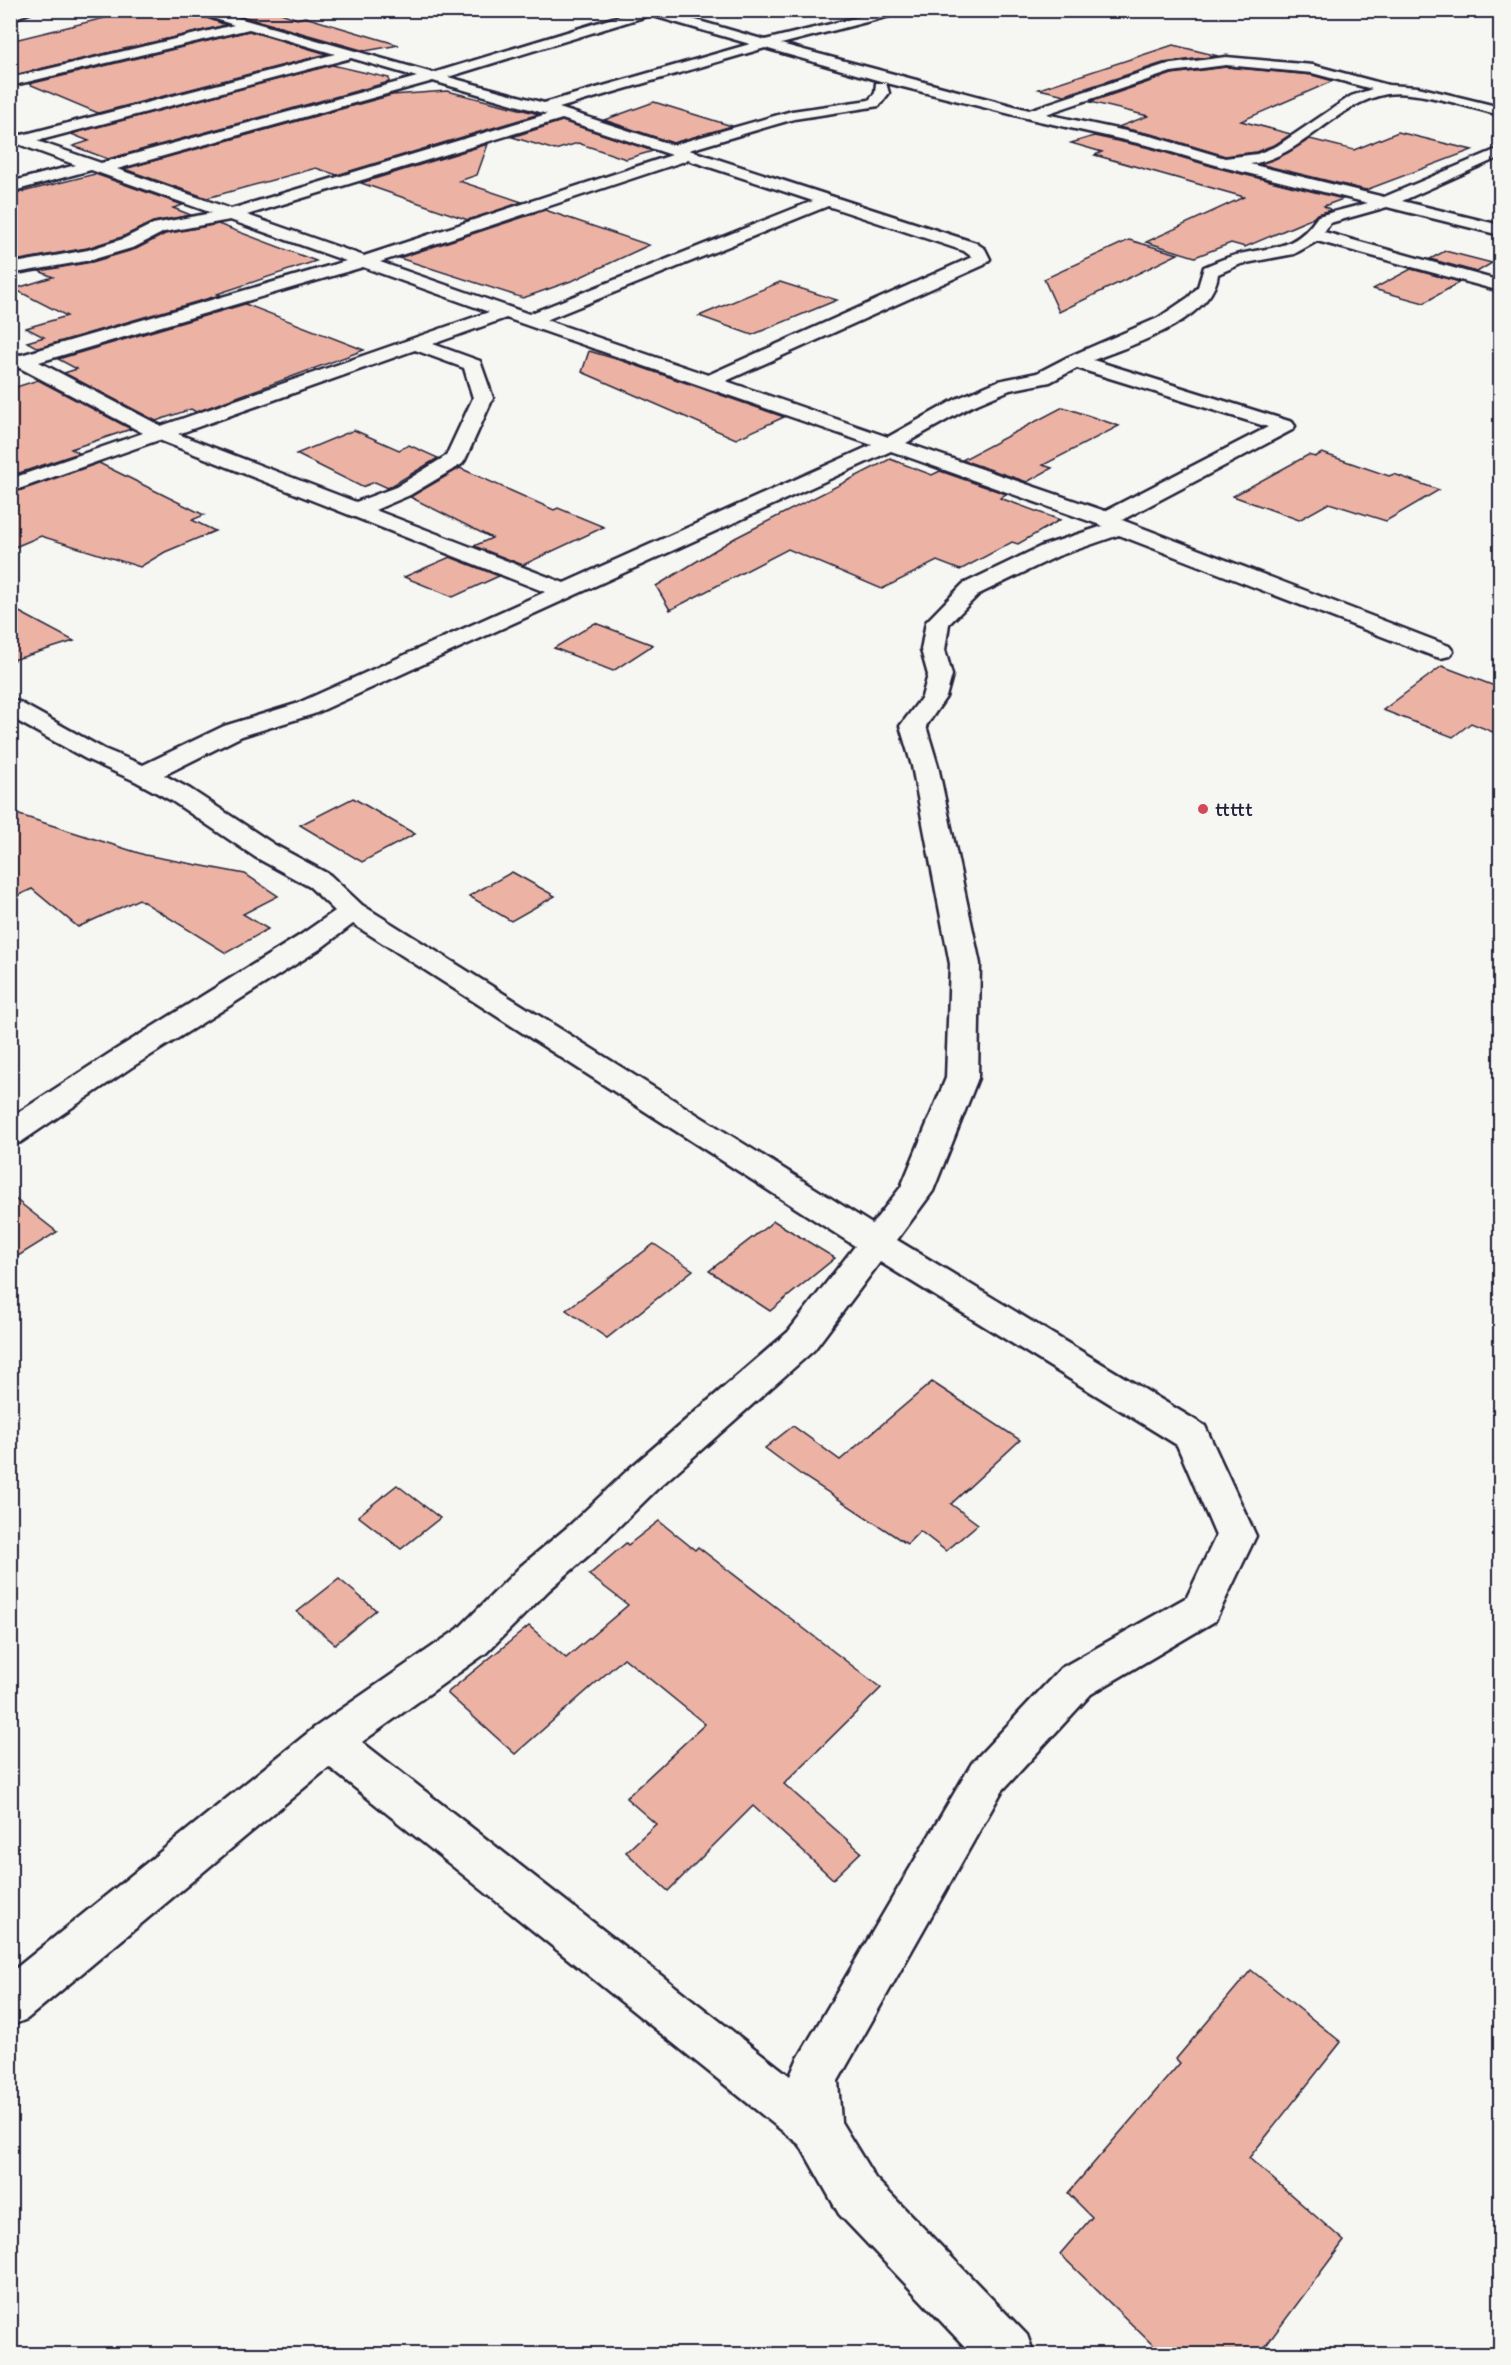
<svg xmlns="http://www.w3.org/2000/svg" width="1511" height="2365" font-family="Itim,sans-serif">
  <rect width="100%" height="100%" fill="#f6f6f2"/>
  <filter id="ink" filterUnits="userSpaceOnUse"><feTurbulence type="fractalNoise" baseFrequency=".0167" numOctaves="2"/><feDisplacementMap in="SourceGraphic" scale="12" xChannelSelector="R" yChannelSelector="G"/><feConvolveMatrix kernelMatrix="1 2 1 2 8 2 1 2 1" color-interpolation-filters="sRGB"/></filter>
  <g filter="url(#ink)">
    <g fill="#ecb3a5" stroke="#22223b" stroke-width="1.5">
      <path d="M137,10h49l40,15 -216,51v-35z"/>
      <path d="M220,10h53l24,9 8,-2 94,28 -34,6z"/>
      <path d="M249,31l78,23 -229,59 -69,-29z"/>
      <path d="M1173,45l45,11 -55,7 -98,32 -26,-6z"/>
      <path d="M332,65l57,13v4l-281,77 -35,-13 16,-5 -18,-7z"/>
      <path d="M1226,67l86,8 21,6 -92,40 50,13 -15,10 -20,8 -31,4 -70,-21 -37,-8 30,-11 -58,-14 82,-28z"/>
      <path d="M447,91l92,23 -202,61 -21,-7 -109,30 -83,-29 268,-74z"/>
      <path d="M654,102l78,24 -59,17 -69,-23z"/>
      <path d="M562,121l91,30 -27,8 -48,-16 -23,7 -43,-13z"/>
      <path d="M1398,132l74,18 -106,40 -107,-26 28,-11 23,-14 44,11z"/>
      <path d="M1094,136l56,12 68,20 125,31 -19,7 7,4 -14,4 -4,4 -68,29 -14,-4 -36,14 -49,-15 98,-45 -149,-42 7,-3 -31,-9z"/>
      <path d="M488,144l-11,31 -18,6 63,21 -54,18 -107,-37z"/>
      <path d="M95,174l88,31 -10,3 18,7 -38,7 -31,15 -35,11 -73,13 -4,-1v-65z"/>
      <path d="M545,210l104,35 -75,35 -51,18 -124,-40z"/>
      <path d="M218,224l98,37 -99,33 3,1 -182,53 -11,-6 17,-5 -18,-9 41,-12 -53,-27 39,-12 -14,-6 53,-9 44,-13 29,-15z"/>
      <path d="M1129,240l49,14 -119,58 -15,-33z"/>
      <path d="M1445,251l47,12 -15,9 -47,-13z"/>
      <path d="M1411,269l49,13 -36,21 -51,-14z"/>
      <path d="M780,282l57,18 -85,35 -53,-19z"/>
      <path d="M245,304l119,46 -168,62 -5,-3 -35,12 -92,-48 13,-4 -19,-10z"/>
      <path d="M589,351l34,10 161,56 -48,22 -154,-67z"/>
      <path d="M38,380l93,49 -60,20 8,4 -69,23v-87z"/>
      <path d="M1063,407l56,19 -76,39 9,3 -25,14 -65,-22z"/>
      <path d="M354,430l45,20 10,-5 29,13 -50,30 -13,-6 -13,5 -66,-33z"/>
      <path d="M1322,453l67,23 5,-2 45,16 -53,31 -57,-18 -30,17 -66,-24 75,-41 7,2z"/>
      <path d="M890,459l42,16 8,-4 66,23 -6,4 60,22 -42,24 -6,-2 -52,28 -23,-9 -55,28 -94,-40 -118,61 -14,-24 79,-48z"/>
      <path d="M99,463l105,52 -12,5 23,11 -50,21 -25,15 -99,-31 -31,13v-55z"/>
      <path d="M460,468l94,42 4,-2 46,19 -81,38 -49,-19 18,-8 -82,-41z"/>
      <path d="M450,557l49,19 -46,21 -49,-20z"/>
      <path d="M10,607l64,34 -64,20z"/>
      <path d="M595,623l58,22 -40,26 -59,-23z"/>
      <path d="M1442,666l58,22v47l-29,-12 -18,14 -70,-27z"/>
      <path d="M353,798l62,36 -53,28 -62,-37z"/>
      <path d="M10,812l135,43 100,19 33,22 -35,18 25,15 -42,24 -87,-54 -61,28 -46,-38 -22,10z"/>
      <path d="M512,872l43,24 -44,25 -42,-25z"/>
      <path d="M10,1195l47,37 -47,29z"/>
      <path d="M774,1221l61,37 -65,53 -61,-40z"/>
      <path d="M654,1244l39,26 -86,68 -41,-28z"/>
      <path d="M932,1382l88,58 -69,64 27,20 -32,27 -26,-20 -13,13 -107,-70 -35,-26 28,-22 47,34z"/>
      <path d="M397,1485l43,33 -39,31 -43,-33z"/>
      <path d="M659,1521l36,29 3,-3 183,141 -97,96 77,68 -28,27 -80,-73 -85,85 -42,-39 30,-28 -30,-26 79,-74 -81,-66 -109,96 -68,-61 82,-67 37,32 62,-53 -39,-30 37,-32 2,2z"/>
      <path d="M339,1579l37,31 -41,34 -38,-32z"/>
      <path d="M1251,1970l90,72 -92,116 95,83 -85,114h-96l-103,-101 32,-37 -24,-24 112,-130 -4,-4z"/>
    </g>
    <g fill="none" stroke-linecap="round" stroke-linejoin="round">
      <defs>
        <g id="minor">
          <path d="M15,10h23l-28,10v-8z"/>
          <path d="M188,10h22l223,63 206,-63h22l104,30 123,-30h25l-132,34 248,66 135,-45 62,-8 87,8 75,20 30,2 82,20v8c-29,-7 -85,-26 -113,-21 -52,9 -84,63 -137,70l134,33 116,-49v9l-98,44 98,24v10l-113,-28 -57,16 -6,9 176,49v10l-183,-50 -23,13 -53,10 -23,10c-5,46 -88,72 -125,86l199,62 3,4 -3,4 -170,90 327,126 4,5 -4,5 -8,2 -8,-2 -314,-121 -61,21 -79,38 -30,30 -4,26 7,25 -6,22 -20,29 12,40 42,198 -2,114 -45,113 -36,49 308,186 51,110 -41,85 -124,73 -89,97 -164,290 3,41 34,56 152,157 7,19h-62l-133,-140 -39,-69 -471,-378 -302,252 -17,7v-53l304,-245 144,-99 63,-63 49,-41 60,-57 158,-136 67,-86 -502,-322 -33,25 -188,118 -111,75 -11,3v-27l100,-65 189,-117 36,-25 -25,-24 -55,-30 -83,-56 -37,-20 -49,-22 -76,-42v-17l9,2 85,47 39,16 81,-39 72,-22 249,-112 -386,-152 -149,52v-13l133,-46 -123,-65 -10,1v-16l11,2 325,-94 -116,-41 -66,12 -29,15 -44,13 -81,14v-10l78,-14 35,-11 30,-15 59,-11 -121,-43 -81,22v-10l66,-17 -66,-24v-9l12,3 313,-81 -86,-25 -239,57v-8l224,-53zM650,15l100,29 -206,59 -96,-26zM765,48l126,36 139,35 121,27 68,20 149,37 -50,13c-23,34 -42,30 -78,38 -13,3 -24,8 -36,13l-6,20 -9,10 -31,21 -90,39 -31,16 -39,8 -42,18 -68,38 -162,-56 258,-116 6,-6 -5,-10 -9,-6 -287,-93 105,-31 85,-13 10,-13 -3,-10h-10l-1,10 -6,7 -77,11 -119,34 -114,-37zM351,58l66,19 -316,86 -64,-22zM1226,65l86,8 60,16 -21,7 -74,50 -20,8 -32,4 -71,-21 -108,-23 125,-42zM433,81l114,33 -316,95 -114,-40zM562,119l110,36 -308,101 -117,-41zM688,160l125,41 -284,113 -149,-52zM828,206l136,45 8,6 -264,118 -162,-55zM363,267l126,45 -328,114 -122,-64zM506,318l366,127 -308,138 -189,-73 35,-15 52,-31 3,-4 28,-62 -13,-37 -47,-17zM415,350l49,18 9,30 -27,58 -50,31 -40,15 -178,-68zM1077,368l191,59 -163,84 -199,-68 64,-36 40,-17 40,-8zM891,451l212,75 -61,20 -79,38 -37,38 -5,28 7,25 -6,22 -22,29 12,40 38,198 -4,114 -45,109 -29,37 -510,-319 -32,-30 -55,-30 -85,-56 -26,-14 78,-39 72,-22zM880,1262l297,183 39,91 -29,61 -126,71 -89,95 -175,297 -7,16 -428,-334 124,-89 63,-63 49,-43 58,-57 158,-140z"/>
        </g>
      </defs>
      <use href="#minor" stroke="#22223b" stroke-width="5"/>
      <use href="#minor" fill="#f6f6f2" fill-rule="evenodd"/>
    </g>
  </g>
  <circle fill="#d1495b" stroke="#f6f6f2" stroke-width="2" cx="1203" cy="809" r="6"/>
  <g text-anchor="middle" stroke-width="4.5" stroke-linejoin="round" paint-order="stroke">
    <g font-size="21" fill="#22223b" stroke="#f6f6f2" text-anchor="start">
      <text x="1215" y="816">ttttt</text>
    </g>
  </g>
  <rect width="1511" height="2365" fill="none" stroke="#f6f6f2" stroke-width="36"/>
  <rect x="18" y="18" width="1475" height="2329" fill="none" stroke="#22223b" stroke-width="2" filter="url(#ink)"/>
</svg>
